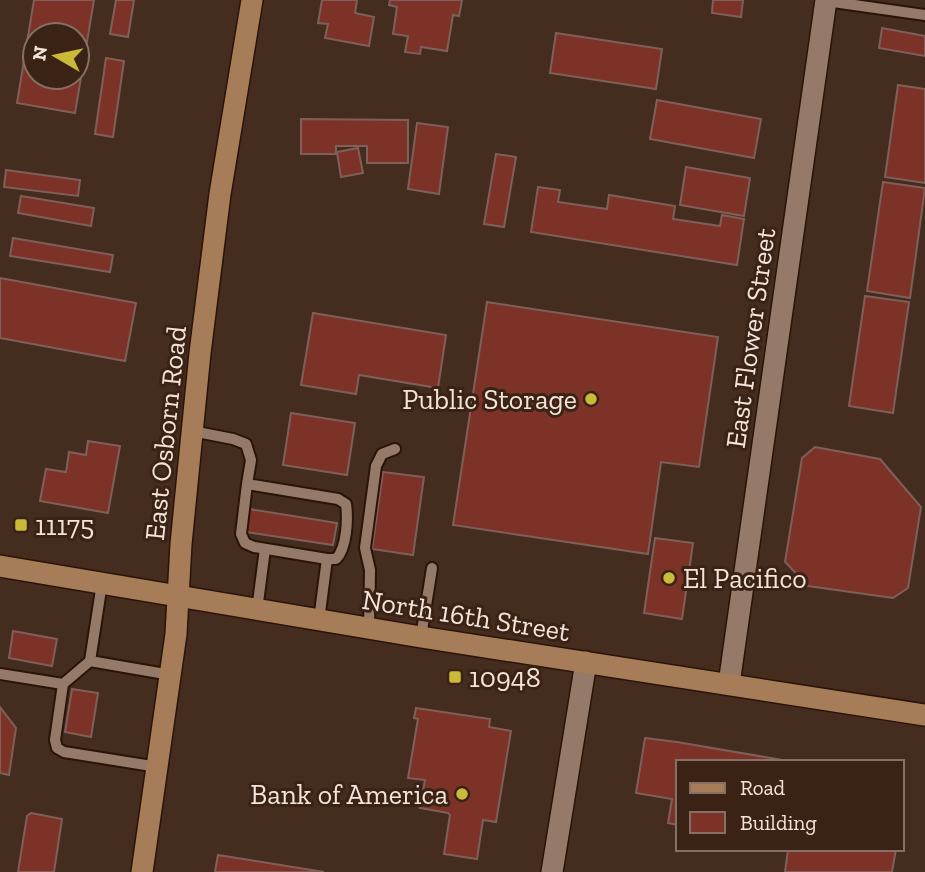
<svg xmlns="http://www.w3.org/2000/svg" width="925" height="872" font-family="'Zilla Slab',serif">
  <rect width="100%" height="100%" fill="#442d1e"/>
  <g fill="#7c3227" stroke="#7f5f59" stroke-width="2" fill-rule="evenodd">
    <path d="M34,0h60l-19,113 -58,-10zM35,35h42v42h-42z"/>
    <path d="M116,0h18l-6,37 -18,-3z"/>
    <path d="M322,0h35l-2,13 19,4 -5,29 -44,-8 3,-14 -10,-1z"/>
    <path d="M390,0h72l-3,16 -6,-1 -6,36 -26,-4 -1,7 -15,-2 3,-16 -15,-2 4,-27 -8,-2z"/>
    <path d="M713,0h30l-2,17 -29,-4z"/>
    <path d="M882,28l43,8v20l-46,-8z"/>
    <path d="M556,33l106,16 -6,40 -106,-16z"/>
    <path d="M106,58l18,3 -11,76 -18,-3z"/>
    <path d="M898,85l27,4v94l-40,-6z"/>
    <path d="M657,100l104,19 -7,39 -104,-19z"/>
    <path d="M301,119l107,1v43h-41v-17h-31v8h-35z"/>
    <path d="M417,123l31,4 -9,67 -31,-5z"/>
    <path d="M358,148l5,25 -22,4 -4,-25z"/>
    <path d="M496,154l20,3 -12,70 -20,-3z"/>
    <path d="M686,167l64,11 -6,38 -64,-11z"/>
    <path d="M6,170l74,10 -2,16 -74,-9z"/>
    <path d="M883,182l42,6 -15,110 -43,-7z"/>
    <path d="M538,187l22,3 -2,12 49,7 2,-14 66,11 -2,13 47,7 2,-11 22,4 -7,46 -206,-33z"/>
    <path d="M21,196l73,12 -3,18 -73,-13z"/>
    <path d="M13,238l100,17 -3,17 -100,-16z"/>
    <path d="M0,278l136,25 -11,58 -125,-23z"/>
    <path d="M865,296l44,6 -16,111 -44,-7z"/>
    <path d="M487,302l231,35 -19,130 -38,-5 -13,92 -195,-29z"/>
    <path d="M313,313l133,22 -8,53 -79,-13 -3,19 -55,-9z"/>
    <path d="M291,413l64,10 -8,52 -64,-10z"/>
    <path d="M88,441l32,5 -12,67 -68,-12 6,-32 20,3 3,-20 17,3z"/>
    <path d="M815,447l65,12 41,48 -13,81 -15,10 -85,-12 -23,-24 17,-104z"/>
    <path d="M383,472l41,5 -11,78 -41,-6z"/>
    <path d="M249,509l88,14 -4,22 -87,-13z"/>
    <path d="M655,538l38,5 -11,76 -38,-6z"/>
    <path d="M13,631l44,8 -5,27 -43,-8z"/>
    <path d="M72,689l26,4 -7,44 -26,-5z"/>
    <path d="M0,707l16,21 -7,47 -9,-2z"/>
    <path d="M416,708l74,11 -1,8 22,4 -15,91 -13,-2 -6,39 -33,-5 6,-39 -2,-2 -28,-5 5,-28 -17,-2 10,-59 -4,-1z"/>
    <path d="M645,738l32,4 117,20h-116v63l-10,-2 4,-24 -36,-6z"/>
    <path d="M31,813l31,6 -8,53h-36l9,-56z"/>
    <path d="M788,849h108l-4,23h-107z"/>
    <path d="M218,855l106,17h-109z"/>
  </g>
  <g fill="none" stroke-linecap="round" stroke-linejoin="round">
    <defs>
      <g id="service">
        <path d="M826,1l99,14"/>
        <path d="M192,431l41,8 13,5 5,16 -4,24 91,15 8,5c2,15 1,44 -10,55h-9l-73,-12 -9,-4 -4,-9 6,-50"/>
        <path d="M257,610l8,-61"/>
        <path d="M319,620l8,-61"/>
        <path d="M369,628l1,-58 -5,-22 11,-82 6,-12 13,-5"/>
        <path d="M421,637l11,-69"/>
        <path d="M90,661l12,-78"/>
        <path d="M0,674l63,10"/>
        <path d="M158,767l-94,-15 -7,-4 -2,-8 8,-56 27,-23 81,14"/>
      </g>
      <g id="minor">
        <path d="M729,684l97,-684"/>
        <path d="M552,872l34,-210"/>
      </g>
      <g id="secondary">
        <path d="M0,566l421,71 504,78"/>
        <path d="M142,872l34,-238 5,-90 19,-191 20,-159 32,-194"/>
      </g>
    </defs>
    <use href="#service" stroke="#2a1407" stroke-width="14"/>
    <use href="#minor" stroke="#2a1407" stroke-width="24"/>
    <use href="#secondary" stroke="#2a1407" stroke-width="24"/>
    <use href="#service" stroke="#967a69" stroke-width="10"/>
    <use href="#minor" stroke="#967a69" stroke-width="21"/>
    <use href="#secondary" stroke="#a67c59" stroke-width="21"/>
  </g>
  <g fill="#cbba39" stroke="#3a2315" stroke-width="2.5">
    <circle cx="591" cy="399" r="7"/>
    <rect x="14" y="518" width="14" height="14" rx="3.5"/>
    <circle cx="669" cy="578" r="7"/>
    <rect x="448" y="670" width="14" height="14" rx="3.5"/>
    <circle cx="462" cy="794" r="7"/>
  </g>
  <g text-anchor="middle" stroke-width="6" stroke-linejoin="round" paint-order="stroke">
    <g font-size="28" fill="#f3e3da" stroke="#3a2315">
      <text transform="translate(750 338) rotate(-82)" y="10">East Flower Street</text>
      <text transform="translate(165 433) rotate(-84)" y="10">East Osborn Road</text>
      <text transform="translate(466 615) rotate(9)" y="10">North 16th Street</text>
    </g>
    <g font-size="28" fill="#f3e3da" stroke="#3a2315" text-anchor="start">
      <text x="577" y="409" text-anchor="end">Public Storage</text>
      <text x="35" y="535">11175</text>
      <text x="683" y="588">El Pacifico</text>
      <text x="469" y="687">10948</text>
      <text x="448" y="804" text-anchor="end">Bank of America</text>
    </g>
  </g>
  <rect x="676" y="760" width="228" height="91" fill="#3a2315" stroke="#847064" stroke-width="2"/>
  <rect x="690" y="783" width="35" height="10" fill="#a67c59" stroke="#847064" stroke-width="2"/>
  <text x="740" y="795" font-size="21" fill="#f3e3da">Road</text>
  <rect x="690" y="812" width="35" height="21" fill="#7c3227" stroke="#847064" stroke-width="2"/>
  <text x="740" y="830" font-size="21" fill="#f3e3da">Building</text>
  <g transform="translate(56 56) rotate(279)"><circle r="33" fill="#3a2315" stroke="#847064" stroke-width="2"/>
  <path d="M0-5L12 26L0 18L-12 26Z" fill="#cbba39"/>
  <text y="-10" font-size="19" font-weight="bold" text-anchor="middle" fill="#f3e3da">N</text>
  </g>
</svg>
